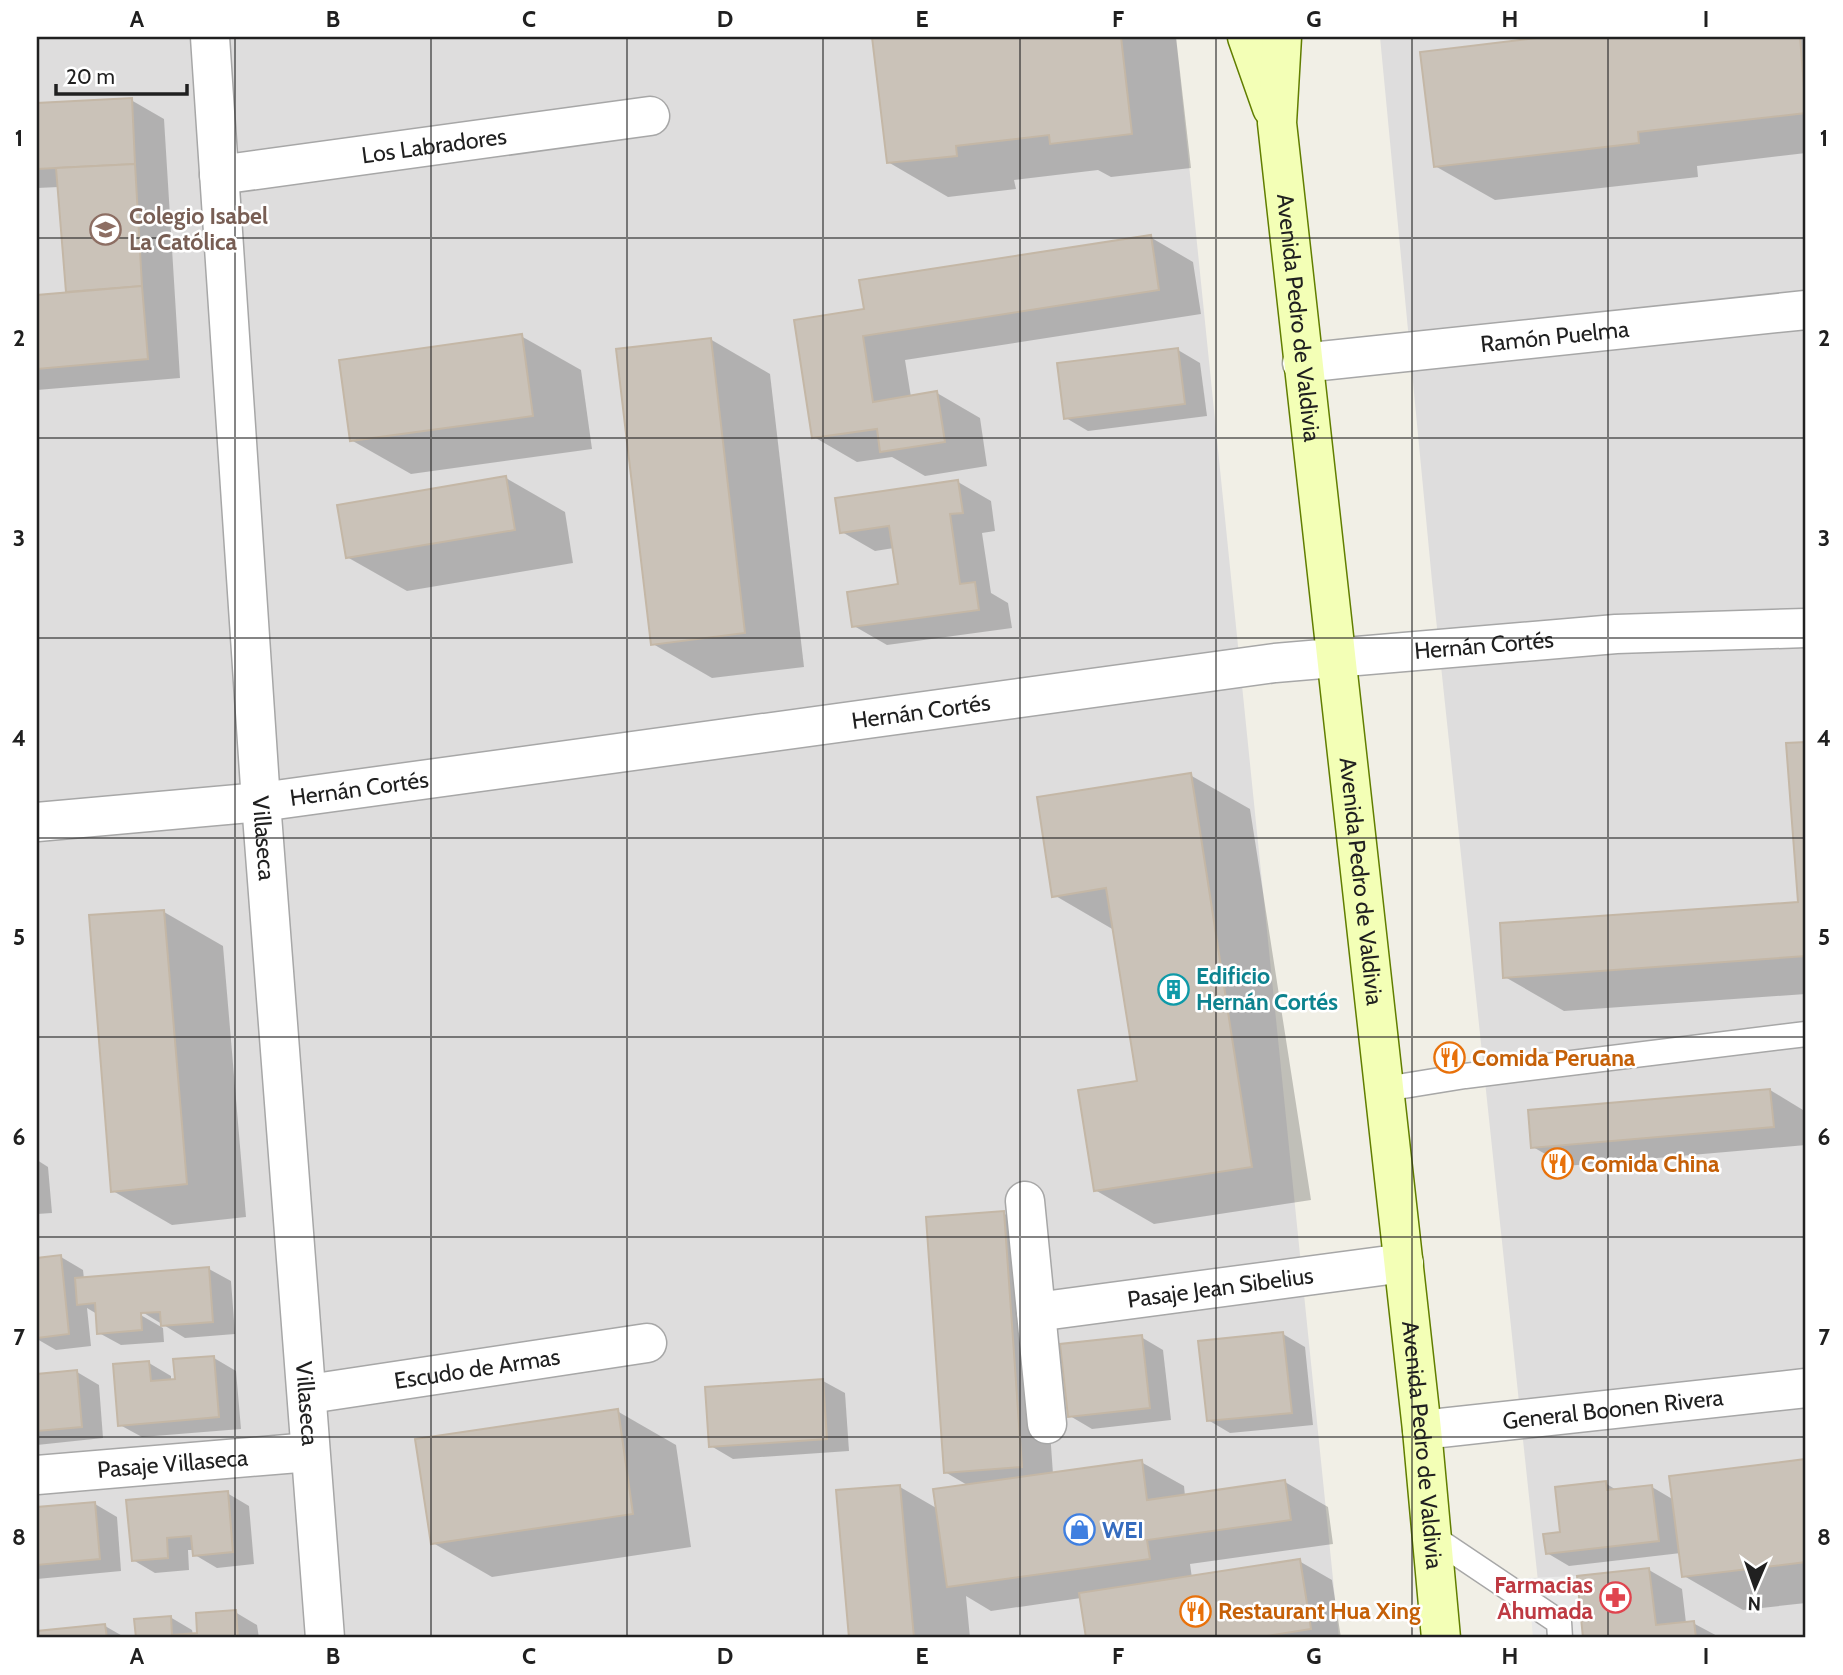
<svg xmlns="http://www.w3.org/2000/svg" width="1843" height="1675" font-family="Cabin,sans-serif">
  <rect width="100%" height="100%" fill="#f1efe6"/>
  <g fill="#dedddd">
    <path d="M37,37h1139l163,1601h-1302z"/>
    <path d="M1380,37h426v1601h-262l-112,-1057z"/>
  </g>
  <path fill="#e8e8e8" d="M1577,1576l6,62h-50l-5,-60z"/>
  <g fill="#0003">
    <path d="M874,37h302l15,131 -80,9 -13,-7 -84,10 2,9 -68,8 -60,-35z"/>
    <path d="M1560,37h246v116l-109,13 1,11 -203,23 -60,-34 -13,-113z"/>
    <path d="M131,100l33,19 16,259 -143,12v-93l31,-3 -9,-107 -22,1v-83z"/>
    <path d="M1150,237l43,25 8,52 -296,46 6,37 26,-4 43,25 7,48 -62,10 -33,-19 -35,5 -43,-25 52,-126z"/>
    <path d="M521,336l60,34 11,79 -181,25 -60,-34z"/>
    <path d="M710,339l60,35 34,293 -92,11 -59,-34z"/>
    <path d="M1178,350l22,13 7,53 -119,15 -22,-13z"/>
    <path d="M506,478l59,34 8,51 -166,28 -60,-34z"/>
    <path d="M958,482l33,19 4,30 -13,2 9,60 17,10 4,25 -125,17 -33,-19 46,-40 -6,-38 -19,3 -33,-19z"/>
    <path d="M1806,744v250l-242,17 -59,-34 295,-73 -12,-159z"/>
    <path d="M1190,775l60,34 61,391 -157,24 -59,-34 44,-107 -25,-153 -60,-35z"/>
    <path d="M164,912l59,34 23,271 -74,8 -59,-34z"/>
    <path d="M1770,1090l33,20 3,35 -240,21 -33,-19z"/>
    <path d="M37,1160l11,7 4,46 -15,1z"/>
    <path d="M1003,1213l33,19 17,242 88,-12 43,24 1,10 100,-14 43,25 5,37 -143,20 2,14 107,-17 33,19 9,58h-253l-7,-40 -90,13 -25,-15 4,42h-120l-12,-146 62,-5 38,22 31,-23 -24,-14z"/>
    <path d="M61,1257l22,13 1,9 125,-10 22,12 4,53 -50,4 -51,-31 -2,3 31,18 1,14 -43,3 -22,-12 -2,-19 -10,-6 4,38 -35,4 -19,-11v-80z"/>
    <path d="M1283,1334l22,13 8,78 -83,8 -22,-13z"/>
    <path d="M1141,1337l22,13 8,70 -79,9 -22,-13z"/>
    <path d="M214,1358l22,13 5,58 -99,8 -22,-12 29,-62 22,13v5z"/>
    <path d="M77,1372l22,13 4,53 -66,7v-69z"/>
    <path d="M823,1381l22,12 4,58 -116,8 -22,-13z"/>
    <path d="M617,1411l59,34 15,102 -199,30 -59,-34z"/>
    <path d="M1806,1461v142l-63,7 -59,-34 -3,-23 -112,13 -22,-13 58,-70 13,8 34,-4 22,13 -3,-22z"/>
    <path d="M227,1493l22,13 5,58 -37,4 -22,-13 -1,-5h-6l1,20 -34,3 -22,-13z"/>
    <path d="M95,1504l22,13 4,54 -84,8v-70z"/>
    <path d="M1649,1570l33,19 4,34h7l28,15h-136l-6,-61z"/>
    <path d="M235,1612l22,13 2,13h-121l-2,-18 34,-3 22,13 1,5 6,-1z"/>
    <path d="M105,1626l21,12h-89v-5z"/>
  </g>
  <g fill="#cac2b8" stroke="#c4b7a6" stroke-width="2">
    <path d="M872,37h249l11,97 -82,10 -1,-9 -93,11 1,10 -70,7z"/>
    <path d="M1545,37h255l6,76 -168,19 1,11 -205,24 -14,-115z"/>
    <path d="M132,98l3,66 -98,5v-66z"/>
    <path d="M135,164l7,122 -76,6 -10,-124z"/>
    <path d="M1151,235l8,55 -296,46 10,66 64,-11 8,51 -65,10 -3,-23 -65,9 -18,-118 70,-11 -5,-29z"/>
    <path d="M142,286l6,73 -111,10v-74z"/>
    <path d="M522,334l11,82 -183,25 -11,-81z"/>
    <path d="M711,338l34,295 -94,12 -35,-296z"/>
    <path d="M1178,348l7,56 -121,15 -7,-56z"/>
    <path d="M506,476l9,54 -169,28 -9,-53z"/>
    <path d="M958,480l5,33 -13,1 10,70 15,-2 4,28 -127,17 -5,-35 51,-8 -9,-58 -49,7 -5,-35z"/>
    <path d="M1806,742v214l-303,22 -3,-55 298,-21 -12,-159z"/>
    <path d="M1191,773l61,394 -158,24 -16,-101 59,-9 -31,-193 -54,9 -15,-100z"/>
    <path d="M164,910l23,274 -76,8 -22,-277z"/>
    <path d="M1770,1089l4,38 -243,21 -3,-38z"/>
    <path d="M1004,1211l18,256 -78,6 -18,-256z"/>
    <path d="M61,1255l8,79 -32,4v-80z"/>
    <path d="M209,1267l4,55 -52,4 -1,-14 -19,1 1,17 -45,4 -2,-31 -18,2 -2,-27z"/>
    <path d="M1283,1332l9,81 -85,8 -9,-80z"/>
    <path d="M1142,1335l8,73 -82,9 -8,-73z"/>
    <path d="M214,1356l5,61 -101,9 -5,-62 36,-3 2,20 24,-2 -2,-20z"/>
    <path d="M77,1370l5,57 -45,4v-57z"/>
    <path d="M823,1379l4,60 -118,8 -4,-60z"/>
    <path d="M618,1409l15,105 -202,30 -16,-105z"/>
    <path d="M1806,1459v103l-124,15 -13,-101z"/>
    <path d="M1142,1460l5,40 138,-20 6,40 -144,20 3,19 -203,28 -14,-98z"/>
    <path d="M1606,1481l1,9 45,-5 7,56 -113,13 -3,-20 17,-2 -5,-45z"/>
    <path d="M900,1485l14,153h-65l-13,-148z"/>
    <path d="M228,1491l5,61 -40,4 -2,-20 -24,2 1,20 -36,3 -6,-61z"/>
    <path d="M95,1502l5,57 -63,6v-58z"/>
    <path d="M1300,1559l11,70 -57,9h-168l-7,-45z"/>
    <path d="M1649,1568l7,57 38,-4 2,17h-113l-6,-62z"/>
    <path d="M236,1610l2,28h-102l-2,-19 37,-3 1,19 25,-2 -1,-20z"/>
    <path d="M105,1624l2,14h-70v-7z"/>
  </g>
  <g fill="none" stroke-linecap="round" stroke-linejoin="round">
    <defs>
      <g id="lane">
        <path d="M1385,1089l80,-13 341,-42"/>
        <path d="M1431,1536l128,86 1,16"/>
      </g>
      <g id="street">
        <path id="s1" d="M210,37l51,765 64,836"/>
        <path id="s2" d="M219,175l431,-59"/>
        <path id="s3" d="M1302,363l504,-53"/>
        <path id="s4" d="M37,822l224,-20 1014,-139 341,-29 190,-6"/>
        <path d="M1025,1201l22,223"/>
        <path id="s5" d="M1036,1312l368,-49"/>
        <path id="s6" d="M309,1394l338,-51"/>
        <path id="s7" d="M1422,1430l384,-42"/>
        <path id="s8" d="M37,1475l273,-23"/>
      </g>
      <g id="secondary">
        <path d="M1247,37l25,71"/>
        <path id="s9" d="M1282,37l-5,86 145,1307 19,208"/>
      </g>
    </defs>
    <use href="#lane" stroke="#a7a7a7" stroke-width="27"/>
    <use href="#street" stroke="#a7a7a7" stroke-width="41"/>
    <use href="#secondary" stroke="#617e00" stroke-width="41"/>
    <use href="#lane" stroke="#fff" stroke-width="24"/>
    <use href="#street" stroke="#fff" stroke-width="38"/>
    <use href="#secondary" stroke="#f3ffb6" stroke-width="38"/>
  </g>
  <path fill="none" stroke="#202020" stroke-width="2" stroke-opacity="0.55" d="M235,37v1601M431,37v1601M627,37v1601M823,37v1601M1020,37v1601M1216,37v1601M1412,37v1601M1608,37v1601M37,238h1769M37,438h1769M37,638h1769M37,838h1769M37,1037h1769M37,1237h1769M37,1437h1769"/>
  <defs>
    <symbol id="school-ring" viewBox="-11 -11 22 22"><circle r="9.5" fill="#fff" stroke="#8d6e63" stroke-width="1.5"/><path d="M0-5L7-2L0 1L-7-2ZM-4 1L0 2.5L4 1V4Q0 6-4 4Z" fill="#8d6e63"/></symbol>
    <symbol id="building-ring" viewBox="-11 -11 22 22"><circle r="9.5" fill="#fff" stroke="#0f9aa8" stroke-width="1.5"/><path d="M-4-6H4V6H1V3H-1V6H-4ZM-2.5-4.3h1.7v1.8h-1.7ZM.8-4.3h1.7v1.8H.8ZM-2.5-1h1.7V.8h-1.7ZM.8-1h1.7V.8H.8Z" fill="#0f9aa8"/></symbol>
    <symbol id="restaurant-ring" viewBox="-11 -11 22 22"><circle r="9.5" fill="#fff" stroke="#e8710a" stroke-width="1.5"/><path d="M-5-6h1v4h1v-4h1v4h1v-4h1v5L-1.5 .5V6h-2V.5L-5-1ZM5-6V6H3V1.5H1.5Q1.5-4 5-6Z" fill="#e8710a"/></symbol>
    <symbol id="shop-ring" viewBox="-11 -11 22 22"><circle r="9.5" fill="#fff" stroke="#3f7fe0" stroke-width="1.5"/><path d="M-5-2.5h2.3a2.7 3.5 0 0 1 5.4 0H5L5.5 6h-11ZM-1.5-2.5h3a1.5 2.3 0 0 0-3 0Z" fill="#3f7fe0"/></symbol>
    <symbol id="pharmacy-ring" viewBox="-11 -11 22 22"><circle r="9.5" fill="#fff" stroke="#e0444e" stroke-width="1.5"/><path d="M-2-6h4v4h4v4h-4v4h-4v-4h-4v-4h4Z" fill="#e0444e"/></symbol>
  </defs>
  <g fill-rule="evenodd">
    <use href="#school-ring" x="88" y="212" width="35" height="35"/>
    <use href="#building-ring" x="1156" y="972" width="35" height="35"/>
    <use href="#restaurant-ring" x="1432" y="1040" width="35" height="35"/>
    <use href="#restaurant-ring" x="1540" y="1146" width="35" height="35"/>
    <use href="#shop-ring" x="1062" y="1512" width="35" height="35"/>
    <use href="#pharmacy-ring" x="1598" y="1580" width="35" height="35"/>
    <use href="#restaurant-ring" x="1178" y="1594" width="35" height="35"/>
  </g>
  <g text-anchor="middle" stroke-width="5" stroke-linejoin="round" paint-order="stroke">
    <g font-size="23" fill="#202020" stroke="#fff">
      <text dy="8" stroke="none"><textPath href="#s2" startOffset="217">Los Labradores</textPath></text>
      <text dy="8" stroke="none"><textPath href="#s9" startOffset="282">Avenida Pedro de Valdivia</textPath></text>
      <text dy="8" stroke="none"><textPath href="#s3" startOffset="254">Ramón Puelma</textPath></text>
      <text dy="8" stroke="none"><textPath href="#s4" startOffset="1458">Hernán Cortés</textPath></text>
      <text dy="8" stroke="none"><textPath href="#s4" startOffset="891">Hernán Cortés</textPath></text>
      <text dy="8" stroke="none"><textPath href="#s4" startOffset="324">Hernán Cortés</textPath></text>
      <text dy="8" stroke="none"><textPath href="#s1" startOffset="803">Villaseca</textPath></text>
      <text dy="8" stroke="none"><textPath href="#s9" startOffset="849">Avenida Pedro de Valdivia</textPath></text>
      <text dy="8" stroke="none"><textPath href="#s5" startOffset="186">Pasaje Jean Sibelius</textPath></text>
      <text dy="8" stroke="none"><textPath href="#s6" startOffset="170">Escudo de Armas</textPath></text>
      <text dy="8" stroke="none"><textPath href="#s1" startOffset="1370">Villaseca</textPath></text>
      <text dy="8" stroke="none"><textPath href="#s7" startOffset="192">General Boonen Rivera</textPath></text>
      <text dy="8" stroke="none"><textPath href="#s9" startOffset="1416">Avenida Pedro de Valdivia</textPath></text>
      <text dy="8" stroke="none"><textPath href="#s8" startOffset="136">Pasaje Villaseca</textPath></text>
    </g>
    <g font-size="23" font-weight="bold" fill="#785e54" stroke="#fff" text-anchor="start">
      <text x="129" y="224">Colegio Isabel<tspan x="129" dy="26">La Católica</tspan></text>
    </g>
    <g font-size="23" font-weight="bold" fill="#0d838f" stroke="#fff" text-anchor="start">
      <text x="1196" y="984">Edificio<tspan x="1196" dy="26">Hernán Cortés</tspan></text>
    </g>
    <g font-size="23" font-weight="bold" fill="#c56008" stroke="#fff" text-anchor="start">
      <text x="1472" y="1066">Comida Peruana</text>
      <text x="1581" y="1172">Comida China</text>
      <text x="1218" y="1619">Restaurant Hua Xing</text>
    </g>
    <g font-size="23" font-weight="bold" fill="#366cbe" stroke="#fff" text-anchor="start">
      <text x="1102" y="1538">WEI</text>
    </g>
    <g font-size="23" font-weight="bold" fill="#be3a42" stroke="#fff" text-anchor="end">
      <text x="1593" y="1593">Farmacias<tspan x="1593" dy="26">Ahumada</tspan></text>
    </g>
  </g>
  <rect width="1843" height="1675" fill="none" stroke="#ffffff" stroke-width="77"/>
  <g transform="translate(1755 1587) rotate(182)" stroke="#ffffff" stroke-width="5" paint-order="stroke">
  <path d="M0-5L12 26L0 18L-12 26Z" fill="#202020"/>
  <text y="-10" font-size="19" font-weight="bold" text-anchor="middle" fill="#202020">N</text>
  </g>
  <path d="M56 84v10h131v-10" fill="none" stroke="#202020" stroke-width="3.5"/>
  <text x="66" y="84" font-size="21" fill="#202020" stroke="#ffffff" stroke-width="5" paint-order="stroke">20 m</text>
  <rect x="38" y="38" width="1766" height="1598" fill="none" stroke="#202020" stroke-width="2.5"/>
  <g font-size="23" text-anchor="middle" font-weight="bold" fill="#202020">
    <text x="137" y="27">A</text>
    <text x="333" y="27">B</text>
    <text x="529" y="27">C</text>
    <text x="725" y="27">D</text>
    <text x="922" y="27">E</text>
    <text x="1118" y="27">F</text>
    <text x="1314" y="27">G</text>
    <text x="1510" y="27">H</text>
    <text x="1706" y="27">I</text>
    <text x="19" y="146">1</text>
    <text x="1824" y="146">1</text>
    <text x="19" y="346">2</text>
    <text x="1824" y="346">2</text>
    <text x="19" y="546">3</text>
    <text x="1824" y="546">3</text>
    <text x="19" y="746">4</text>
    <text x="1824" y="746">4</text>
    <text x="19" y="945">5</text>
    <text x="1824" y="945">5</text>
    <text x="19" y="1145">6</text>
    <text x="1824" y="1145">6</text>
    <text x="19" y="1345">7</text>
    <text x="1824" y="1345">7</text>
    <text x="19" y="1545">8</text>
    <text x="1824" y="1545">8</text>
    <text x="137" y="1664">A</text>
    <text x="333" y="1664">B</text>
    <text x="529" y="1664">C</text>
    <text x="725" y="1664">D</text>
    <text x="922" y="1664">E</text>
    <text x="1118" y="1664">F</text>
    <text x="1314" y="1664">G</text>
    <text x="1510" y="1664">H</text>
    <text x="1706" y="1664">I</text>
  </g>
</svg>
